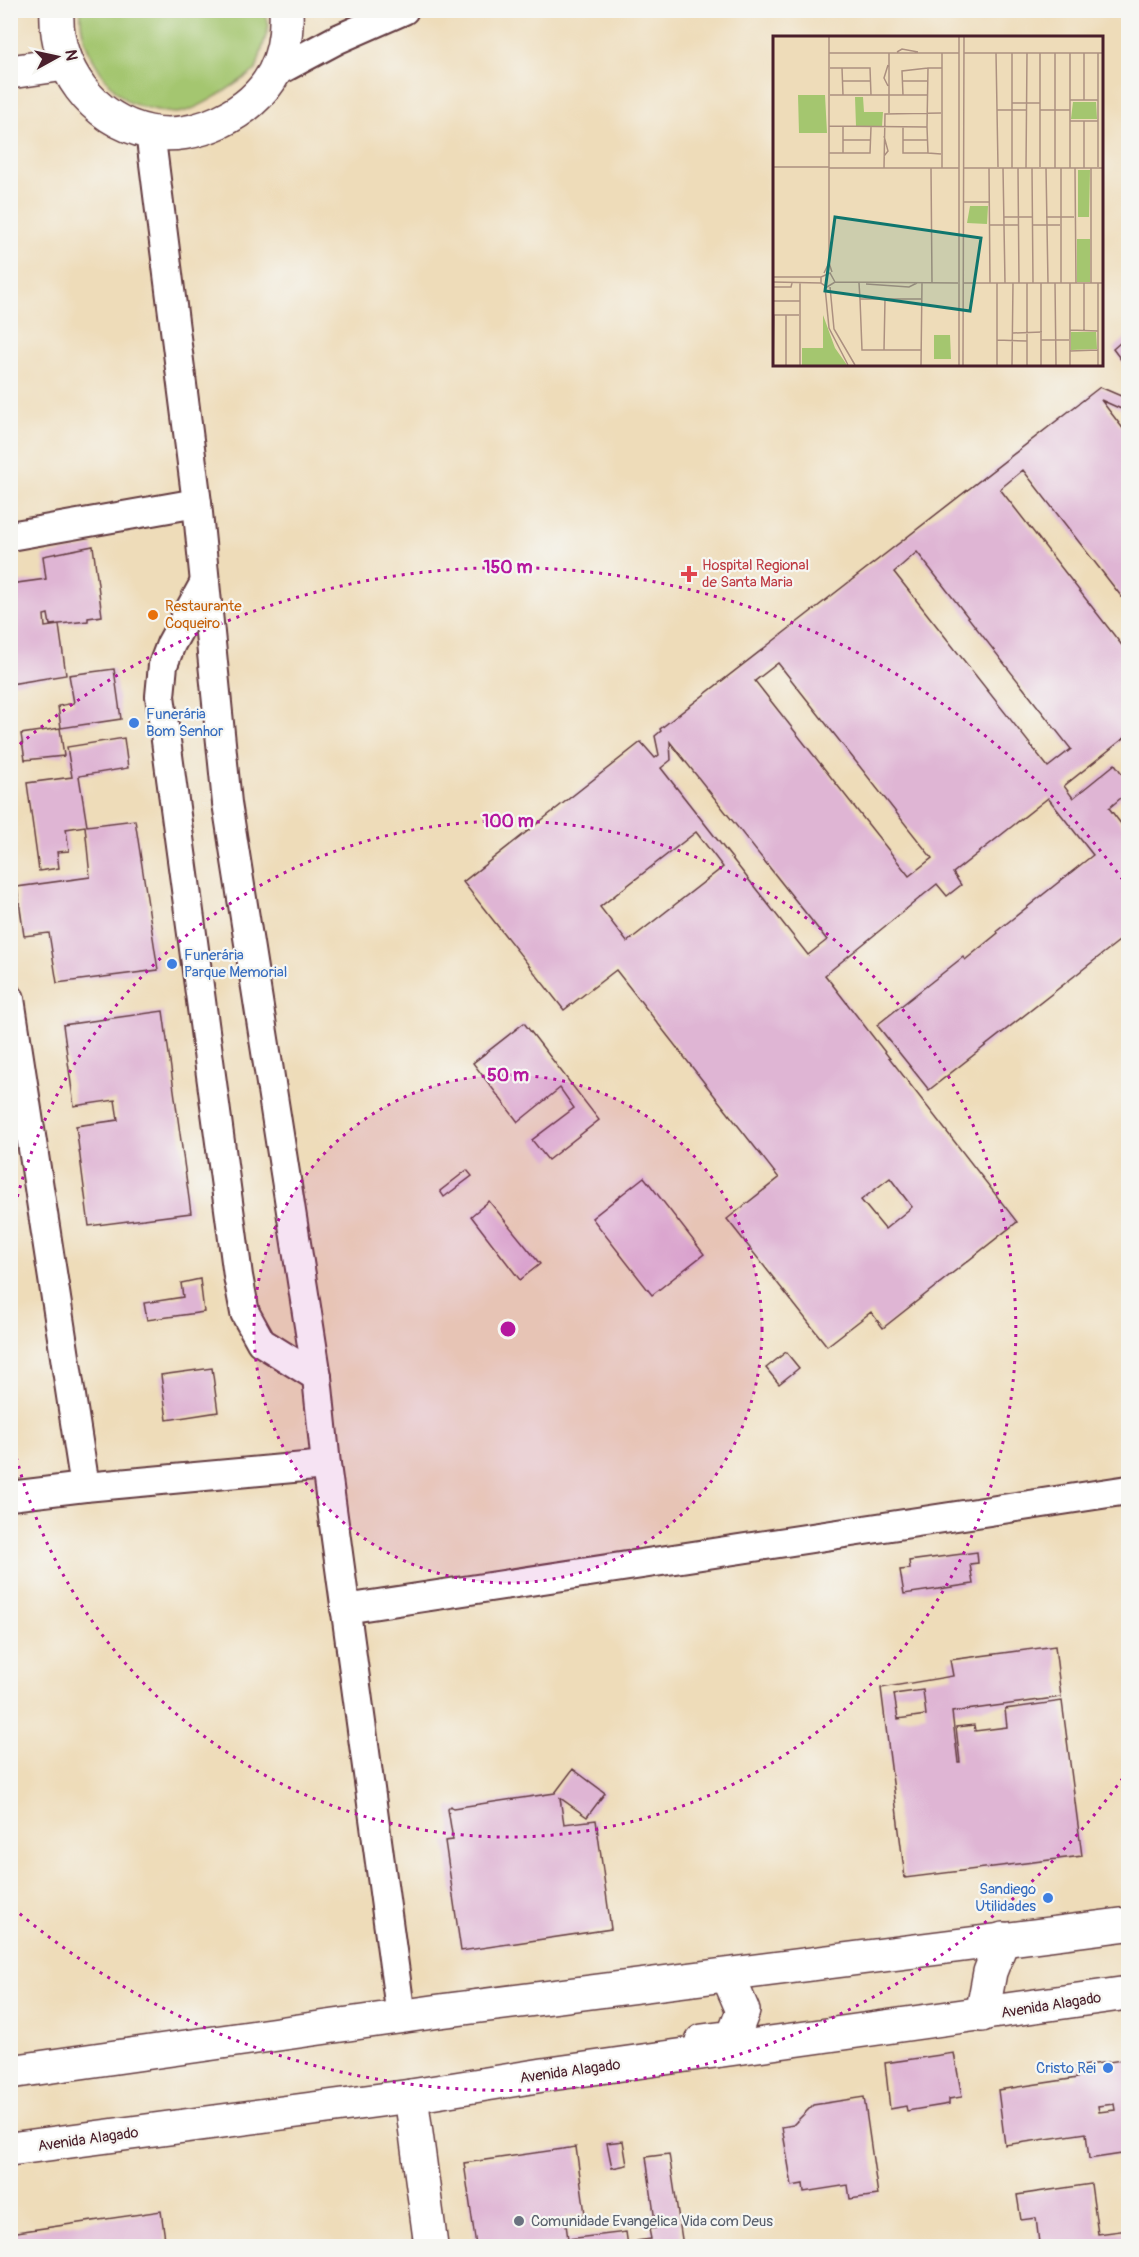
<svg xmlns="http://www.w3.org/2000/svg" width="1139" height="2257" font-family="Pangolin,sans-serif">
  <rect width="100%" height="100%" fill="#f6f6f2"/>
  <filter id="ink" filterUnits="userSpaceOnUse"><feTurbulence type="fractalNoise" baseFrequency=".0167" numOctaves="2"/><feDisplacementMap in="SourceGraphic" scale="12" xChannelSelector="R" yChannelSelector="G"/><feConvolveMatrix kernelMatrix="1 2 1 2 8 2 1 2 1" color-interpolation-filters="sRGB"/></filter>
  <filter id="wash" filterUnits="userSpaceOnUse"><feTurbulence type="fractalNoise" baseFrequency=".008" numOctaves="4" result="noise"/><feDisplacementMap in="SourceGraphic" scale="24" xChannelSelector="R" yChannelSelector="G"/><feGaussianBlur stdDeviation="1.35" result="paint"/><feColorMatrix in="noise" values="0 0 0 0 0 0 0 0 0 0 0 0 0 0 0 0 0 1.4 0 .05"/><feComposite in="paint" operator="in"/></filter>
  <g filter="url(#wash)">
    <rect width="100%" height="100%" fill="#eedcb9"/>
    <path fill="#a4c66f" stroke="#77724d" stroke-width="1.5" d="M81,10l182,1 6,14 -13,45c-18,12 -60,43 -80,43 -8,0 -44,-8 -49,-12 -25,-20 -49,-59 -46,-91z"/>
    <g id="blocks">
      <g fill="#dfb5d4" fill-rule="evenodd">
        <path d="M1128,336v33l-15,-20z"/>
        <path d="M1100,387l28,12v13l-27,-12 27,35v170l-105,-135 -23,19 128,164v82l-64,51 9,12 42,-34 13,18v10l-19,16 16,21 3,-2v107l-199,156 -52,-65 86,-68 2,3 33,-27 -1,-2 96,-76 -45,-57 -95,75 8,12 -14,11 -10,-12 -112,91 192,247 -134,106 -12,-16 -44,34 -100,-127 52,-41 -163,-208 -52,40 -101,-128 178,-140 14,16 4,-3 -4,-19 6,-5 -1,-2zM917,552l154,197 -23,18 -154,-195zM778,663l154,195 -23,18 -154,-195zM670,742l157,198 -19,15 -147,-187 10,-8zM696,832l27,35 -96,75 -27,-35zM890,1178l22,29 -27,22 -24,-29z"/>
        <path d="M93,546l9,70 -14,2v3l-38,4 -2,-11 -4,1 1,12 14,-2 7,50 -56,9v-100l36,-5 -3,-23z"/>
        <path d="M114,669l7,50 -60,9 -3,-22 16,-3 -5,-28z"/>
        <path d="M60,728l4,28 -39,4 -4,-26z"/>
        <path d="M124,738l4,30 -49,8 8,50 48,-6 23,150 -101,13 -8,-50 -25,3 -7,-49 73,-10 -5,-51 -19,3 3,22 -12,1 2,16 -20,3 -12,-88 45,-6 -5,-30z"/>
        <path d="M163,1011l28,202 -102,13 -13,-100 42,-6 -3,-20 -41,6 -11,-81z"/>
        <path d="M524,1023l75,97 -51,40 -16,-20 42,-32 -14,-20 -42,34 -45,-59z"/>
        <path d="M467,1170l5,6 -28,21 -4,-6z"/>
        <path d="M644,1177l60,77 -52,41 -60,-77z"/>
        <path d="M489,1201l51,63 -20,16 -49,-64z"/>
        <path d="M200,1279l4,33 -57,8 -3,-17 39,-6 -2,-14z"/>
        <path d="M786,1352l13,16 -20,16 -13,-16z"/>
        <path d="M212,1368l6,44 -51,8 -6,-45z"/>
        <path d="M977,1552l1,11 -8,1 3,20 -69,10 -4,-24 10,-1 -1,-8z"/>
        <path d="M1055,1646l6,51 -109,15 6,50h2l-4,-35 18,-2 1,6 32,-4 -2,-18 57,-8 20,155 -177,22 -24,-190 72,-12 -3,-16zM923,1690l3,25 -28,4 -4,-25z"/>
        <path d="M573,1769l32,24 -18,24 -27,-19 4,26 32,-4 15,109 -150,22 -16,-110 8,-1 -5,-31 3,-3 2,2 102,-15z"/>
        <path d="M954,2053l8,44 -13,2v5l-42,7 -1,-5 -16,3 -5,-46z"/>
        <path d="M1128,2059v94l-39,6 -3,-26 -81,12 -7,-55 79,-12 -1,-11zM1114,2104l1,6 -16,2 -1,-6z"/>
        <path d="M864,2097l14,98 -28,4 -2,-14 -44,7 -1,-8 -11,2 -10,-59 11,-2 20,-20z"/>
        <path d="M623,2141l4,24 -15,3 -5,-25z"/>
        <path d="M576,2147l9,67 -20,3 3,22 58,-7 2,14 -9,-2 -143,2 -12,-83z"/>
        <path d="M669,2154l14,92h-45l-1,-5 14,-2 -2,-10 7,-1 -10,-71z"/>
        <path d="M1091,2184l7,50 30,-4v16h-104l15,-3 -3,-25 -15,2 -4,-25z"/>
        <path d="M161,2211l5,35h-156v-13z"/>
      </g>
    </g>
  </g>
  <g filter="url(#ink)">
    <use href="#blocks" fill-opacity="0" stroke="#633b40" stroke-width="1.5"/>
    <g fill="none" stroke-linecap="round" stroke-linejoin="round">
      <defs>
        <g id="street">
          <path d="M274,73l64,-34 66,-29"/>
          <path d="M150,132l47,371 30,300 90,574 9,88 75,552"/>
          <path d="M10,536l187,-33"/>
          <path d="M205,582l-34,62 -8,21 -3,31 78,580 7,37 16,29 56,35"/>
          <path d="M10,999l75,488"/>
          <path d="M10,1496l75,-9 241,-22"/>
          <path d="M345,1609l783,-119"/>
        </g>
        <g id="secondary">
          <path d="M57,10c-3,57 35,110 92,122 46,9 103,-18 125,-59 10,-19 13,-42 12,-63"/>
          <path d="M10,72l55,-8"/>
          <path d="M982,2015l8,-43 13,-33"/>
          <path d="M702,2041l31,-4 10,-26 -15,-35"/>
          <path d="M10,2072l430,-61 688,-87"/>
          <path d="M411,2096l20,150"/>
          <path d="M10,2149l401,-53 132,-21 585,-82"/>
        </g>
      </defs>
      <use href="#street" stroke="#633b40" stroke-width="32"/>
      <use href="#secondary" stroke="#633b40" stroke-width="36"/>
      <use href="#street" stroke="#fff" stroke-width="28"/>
      <use href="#secondary" stroke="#fff" stroke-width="33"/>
    </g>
  </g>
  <circle cx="508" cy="1329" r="254" fill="#b5179e" fill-opacity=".12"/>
  <g fill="none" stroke="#b5179e" stroke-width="3" stroke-dasharray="3 6">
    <circle cx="508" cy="1329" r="254"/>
    <path d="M11 1223A508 508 0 1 1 11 1435"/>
    <path d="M1128 1771A762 762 0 0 1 13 1908M13 750A762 762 0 0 1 1128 887"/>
  </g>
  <path fill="#e0444e" stroke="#f6f6f2" stroke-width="2" d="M686 565h6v6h6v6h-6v6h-6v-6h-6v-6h6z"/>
  <circle fill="#e8710a" stroke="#f6f6f2" stroke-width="2" cx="153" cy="615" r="6"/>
  <g fill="#3f7fe0" stroke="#f6f6f2" stroke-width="2">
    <circle cx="134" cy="723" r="6"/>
    <circle cx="172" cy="964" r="6"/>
    <circle cx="1048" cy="1898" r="6"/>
    <circle cx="1108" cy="2068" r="6"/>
  </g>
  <circle fill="#6b7280" stroke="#f6f6f2" stroke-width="2" cx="519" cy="2221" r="6"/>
  <g text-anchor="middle" stroke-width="4.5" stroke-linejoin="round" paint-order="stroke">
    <g font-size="15" fill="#be3a42" stroke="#f6f6f2" text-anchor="start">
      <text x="702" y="570">Hospital Regional<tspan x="702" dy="17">de Santa Maria</tspan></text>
    </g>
    <g font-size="15" fill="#c56008" stroke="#f6f6f2" text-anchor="start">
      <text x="165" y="611">Restaurante<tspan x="165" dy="17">Coqueiro</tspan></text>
    </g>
    <g font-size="15" fill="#366cbe" stroke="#f6f6f2" text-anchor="start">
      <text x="146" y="719">Funerária<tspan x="146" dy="17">Bom Senhor</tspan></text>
      <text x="184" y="960">Funerária<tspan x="184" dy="17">Parque Memorial</tspan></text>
      <text x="1036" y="1894" text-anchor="end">Sandiego<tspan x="1036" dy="17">Utilidades</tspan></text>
      <text x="1096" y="2073" text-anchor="end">Cristo Rei</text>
    </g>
    <g font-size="15" fill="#4a1f2b" stroke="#f6f6f2">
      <text transform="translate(1051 2005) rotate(-9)" y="5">Avenida Alagado</text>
      <text transform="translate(570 2071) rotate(-8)" y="5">Avenida Alagado</text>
      <text transform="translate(88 2139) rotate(-8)" y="5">Avenida Alagado</text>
    </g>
    <g font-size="15" fill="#5b616d" stroke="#f6f6f2" text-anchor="start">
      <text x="531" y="2226">Comunidade Evangelica Vida com Deus</text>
    </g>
  </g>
  <g transform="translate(773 36)">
    <rect width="330" height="330" fill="#eedcb9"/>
    <path d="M25,59h27l2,38h-28zM82,61h8l1,15h19l-1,14h-26zM300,66h23l1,17h-26zM305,134h12l-1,47h-11zM197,170h18l-1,18 -20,-1zM304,203h13v43h-13zM50,279l12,33 12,17h-45v-17h21zM298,296h25l1,17 -26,1zM161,299h16l1,24h-17z" fill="#a4c66f"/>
    <path fill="none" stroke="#ac9080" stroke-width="1.5" d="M56,1v16h130M124,16l5,-3 16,3M116,17v60M169,17v115M191,17h139M223,17l2,114M267,17v114M297,17v115M115,29l-4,13 4,8M57,32h40l1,27M69,32l1,27M69,45h28M129,45h25M57,59h73M154,59h-24l-1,-24 26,-3M297,64h28M311,64v-47M239,67h28M224,74h30M267,74h30M297,85h28M311,85v47M56,90l98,1 1,26 13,1M70,90v27M130,91v26h25M154,91l1,-59h14M70,104h27M130,104h24M56,117h41l1,-26M111,120l4,-5 -4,-15M0,131h56M325,131v-114M56,132h130M111,132l1,-54 56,-1M158,132l1,115M191,132h139M216,132l1,115M230,132l2,115M239,132v-115M245,132l1,115M253,132l1,-115M259,132l1,115M273,132l2,115M282,132v-115M288,132v115M302,132l1,115M318,132v115M191,166h25M231,181h28M273,181h28M217,189h28M259,189h28M56,227v-210M51,237l5,-10 3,9M0,241h48M0,246l48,1M62,246l-5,-9 -9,4v6l6,4 8,-5 123,1M27,247v82M86,247l1,16h61M191,247h139M224,247v82M254,247v82M268,247v82M282,247l1,82M297,247v82M311,247v47M93,248l43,3 8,-4M0,251h18l1,-4M52,251l4,41 19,37M57,251l4,42 21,36M87,263l2,51h59M0,265h27M0,279h26M13,279v50M297,294l28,1M240,297l29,-1M224,304l30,1M268,304h28M111,314l1,-51M297,315l28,-1M0,329l1,-50M148,329l1,-82M186,329v-328M190,329l1,-328M239,329l1,-82M325,329v-82"/>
    <path fill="#0f766e" fill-opacity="0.15" stroke="#0f766e" stroke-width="3" d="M62,181l146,21 -11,73 -145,-20z"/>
    <rect width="330" height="330" fill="none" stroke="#4a1f2b" stroke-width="3"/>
  </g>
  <circle cx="508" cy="1329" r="9" fill="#b5179e" stroke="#f6f6f2" stroke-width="3"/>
  <g font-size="18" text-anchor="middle" font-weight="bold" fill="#b5179e" stroke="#f6f6f2" stroke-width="4.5" stroke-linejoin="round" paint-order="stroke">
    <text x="508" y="573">150 m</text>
    <text x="508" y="827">100 m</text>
    <text x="508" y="1081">50 m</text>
  </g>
  <rect width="1139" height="2257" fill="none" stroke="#f6f6f2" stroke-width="36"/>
  <g transform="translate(57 57) rotate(82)" stroke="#f6f6f2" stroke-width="4.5" paint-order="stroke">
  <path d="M0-4.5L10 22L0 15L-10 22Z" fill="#4a1f2b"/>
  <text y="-9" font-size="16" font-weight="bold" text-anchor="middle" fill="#4a1f2b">N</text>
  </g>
</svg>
